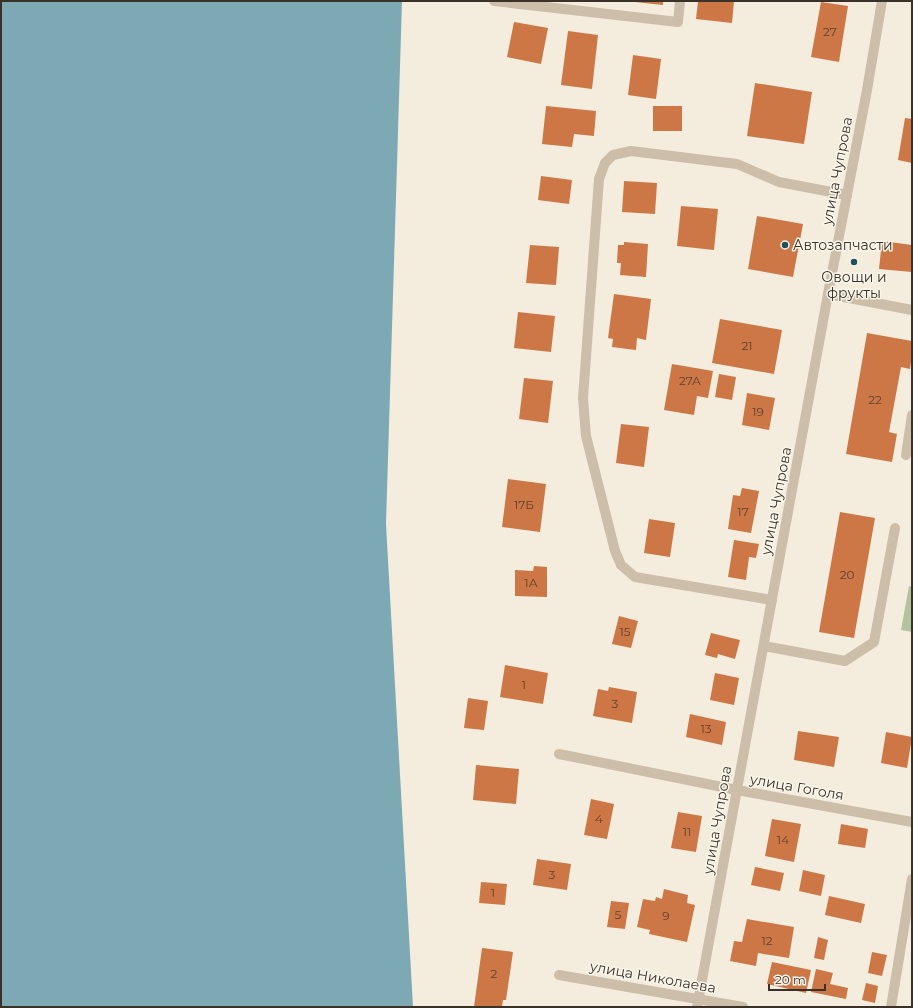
<svg xmlns="http://www.w3.org/2000/svg" width="913" height="1008" font-family="Montserrat,sans-serif">
  <rect width="100%" height="100%" fill="#f4edde"/>
  <path fill="#b2c49d" d="M909,586l3,1v45l-11,-2z"/>
  <path fill="#7ca9b3" d="M1,1h401l-16,523 27,483h-412z"/>
  <g fill="#cc7745">
    <path d="M635,1h28v4l-28,-3z"/>
    <path d="M698,1h36l-2,22 -36,-4z"/>
    <path d="M821,2l27,4 -9,56 -28,-5z"/>
    <path d="M514,22l34,6 -7,36 -34,-7z"/>
    <path d="M568,31l30,4 -6,54 -31,-4z"/>
    <path d="M633,55l28,4 -5,40 -28,-4z"/>
    <path d="M755,83l57,9 -8,52 -57,-8z"/>
    <path d="M546,106l50,5 -2,25 -20,-2 -2,13 -30,-3z"/>
    <rect x="653" y="106" width="29" height="25"/>
    <path d="M905,118l7,1v44l-14,-3z"/>
    <path d="M541,176l31,4 -3,24 -31,-4z"/>
    <path d="M624,181l33,2 -2,31 -33,-2z"/>
    <path d="M681,206l37,3 -4,41 -37,-4z"/>
    <path d="M757,216l46,8 -10,53 -45,-8z"/>
    <path d="M882,241l30,4v27l-33,-3z"/>
    <path d="M624,242l24,2 -2,33 -26,-2 1,-12h-4l1,-18h6z"/>
    <path d="M530,245l29,2 -3,38 -30,-2z"/>
    <path d="M614,294l37,5 -5,41 -9,-2 -1,12 -24,-3 1,-8 -5,-1z"/>
    <path d="M518,312l37,4 -4,36 -37,-4z"/>
    <path d="M720,319l62,11 -8,44 -62,-11z"/>
    <path d="M867,333l45,8v14l-2,14 -9,-2 -12,65 8,2 -5,28 -46,-8z"/>
    <path d="M672,364l41,7 -5,27 -11,-2 -3,19 -30,-5z"/>
    <path d="M719,374l17,3 -4,23 -17,-3z"/>
    <path d="M524,378l29,3 -5,42 -29,-4z"/>
    <path d="M747,393l28,5 -6,32 -27,-5z"/>
    <path d="M621,424l28,3 -5,40 -28,-4z"/>
    <path d="M508,479l38,5 -6,48 -38,-5z"/>
    <path d="M742,488l17,3 -8,42 -23,-4 5,-34 7,1z"/>
    <path d="M840,512l35,6 -21,120 -35,-6z"/>
    <path d="M649,519l26,4 -5,34 -26,-4z"/>
    <path d="M734,540l25,4 -3,14 -7,-1 -3,23 -18,-3z"/>
    <path d="M534,566l13,1v30l-32,-1v-26l18,1z"/>
    <path d="M619,616l19,5 -7,27 -19,-4z"/>
    <path d="M711,633l29,7 -5,19 -17,-5 -1,4 -12,-3z"/>
    <path d="M505,665l43,8 -5,31 -43,-7z"/>
    <path d="M715,673l24,5 -5,27 -24,-5z"/>
    <path d="M609,687l28,5 -5,31 -39,-7 5,-27 10,2z"/>
    <path d="M468,698l20,3 -4,29 -20,-2z"/>
    <path d="M690,714l36,8 -4,23 -36,-8z"/>
    <path d="M798,731l41,6 -5,30 -40,-7z"/>
    <path d="M886,732l26,5 -5,31 -26,-5z"/>
    <path d="M476,765l43,4 -3,35 -43,-4z"/>
    <path d="M591,799l23,5 -7,35 -23,-4z"/>
    <path d="M678,812l24,4 -6,36 -25,-4z"/>
    <path d="M772,819l29,5 -7,38 -29,-6z"/>
    <path d="M841,824l27,5 -3,19 -27,-4z"/>
    <path d="M537,859l34,5 -4,26 -34,-5z"/>
    <path d="M755,867l29,6 -4,18 -29,-6z"/>
    <path d="M803,870l22,5 -4,21 -22,-5z"/>
    <path d="M481,882l26,2 -2,21 -26,-2z"/>
    <path d="M664,889l24,6 -1,8 8,2 -8,37 -38,-8 1,-4 -13,-3 6,-28 12,2 1,-4 6,2z"/>
    <path d="M829,896l36,8 -4,19 -36,-8z"/>
    <path d="M611,901l18,2 -4,26 -18,-2z"/>
    <path d="M747,919l47,8 -5,31 -31,-5 -2,13 -26,-5 4,-20 8,1z"/>
    <path d="M818,937l10,3 -4,20 -10,-2z"/>
    <path d="M482,948l31,4 -7,48h-3l-1,7h-28z"/>
    <path d="M872,952l15,3 -5,21 -14,-3z"/>
    <path d="M772,962l39,8 -5,23 -39,-9z"/>
    <path d="M816,969l17,4 -3,11 18,4 -2,11 -35,-7z"/>
    <path d="M866,983l12,3 -3,17 -13,-3z"/>
  </g>
  <g fill="none" stroke-linecap="round" stroke-linejoin="round">
    <g stroke="#cdbea9" stroke-width="10">
      <path d="M906,455l6,-40"/>
      <path d="M764,646l81,15 29,-19 21,-114"/>
      <path d="M891,1007l21,-128"/>
    </g>
    <g stroke="#cdbea9" stroke-width="10">
      <path d="M494,1l184,21 2,-21"/>
      <path d="M772,600l-137,-23 -14,-12 -6,-14 -29,-115 -3,-38 16,-219 6,-16 8,-8 18,-4 106,13 42,18 68,13"/>
      <path d="M559,754l178,36 175,32"/>
      <path d="M559,975l184,32"/>
    </g>
    <g stroke="#cdbea9" stroke-width="10">
      <path d="M828,294l84,16"/>
      <path d="M697,1007l131,-713 39,-204 15,-89"/>
    </g>
  </g>
  <g fill="#1c515e" stroke="#fbf6eb" stroke-width="1.5">
    <circle cx="785" cy="245" r="4"/>
    <circle cx="854" cy="262" r="4"/>
  </g>
  <g text-anchor="middle" stroke-width="3" stroke-linejoin="round" paint-order="stroke">
    <g font-size="12" fill="#5e4230">
      <text x="830" y="36">27</text>
      <text x="747" y="350">21</text>
      <text x="690" y="385">27А</text>
      <text x="875" y="404">22</text>
      <text x="758" y="416">19</text>
      <text x="524" y="509">17Б</text>
      <text x="743" y="516">17</text>
      <text x="847" y="579">20</text>
      <text x="531" y="587">1А</text>
      <text x="625" y="636">15</text>
      <text x="524" y="689">1</text>
      <text x="615" y="708">3</text>
      <text x="706" y="733">13</text>
      <text x="599" y="823">4</text>
      <text x="687" y="836">11</text>
      <text x="783" y="844">14</text>
      <text x="552" y="879">3</text>
      <text x="493" y="897">1</text>
      <text x="618" y="919">5</text>
      <text x="666" y="920">9</text>
      <text x="767" y="945">12</text>
      <text x="494" y="978">2</text>
    </g>
    <g font-size="14" fill="#3a3129" stroke="#fbf6eb">
      <text transform="translate(837 171) rotate(-79)" y="5">улица Чупрова</text>
      <text transform="translate(776 501) rotate(-79)" y="5">улица Чупрова</text>
      <text transform="translate(797 787) rotate(10)" y="5">улица Гоголя</text>
      <text transform="translate(717 820) rotate(-80)" y="5">улица Чупрова</text>
      <text transform="translate(653 977) rotate(10)" y="5">улица Николаева</text>
    </g>
    <g font-size="14" fill="#3a3129" stroke="#fbf6eb" text-anchor="start">
      <text x="793" y="250">Автозапчасти</text>
      <text x="854" y="282" text-anchor="middle">Овощи и<tspan x="854" dy="16">фрукты</tspan></text>
    </g>
  </g>
  <rect width="913" height="1008" fill="none" stroke="#3a3129" stroke-width="4"/>
  <path d="M769 984v6h56v-6" fill="none" stroke="#3a3129" stroke-width="2"/>
  <text x="775" y="984" font-size="12" fill="#3a3129" stroke="#fbf6eb" stroke-width="3" paint-order="stroke">20 m</text>
</svg>
